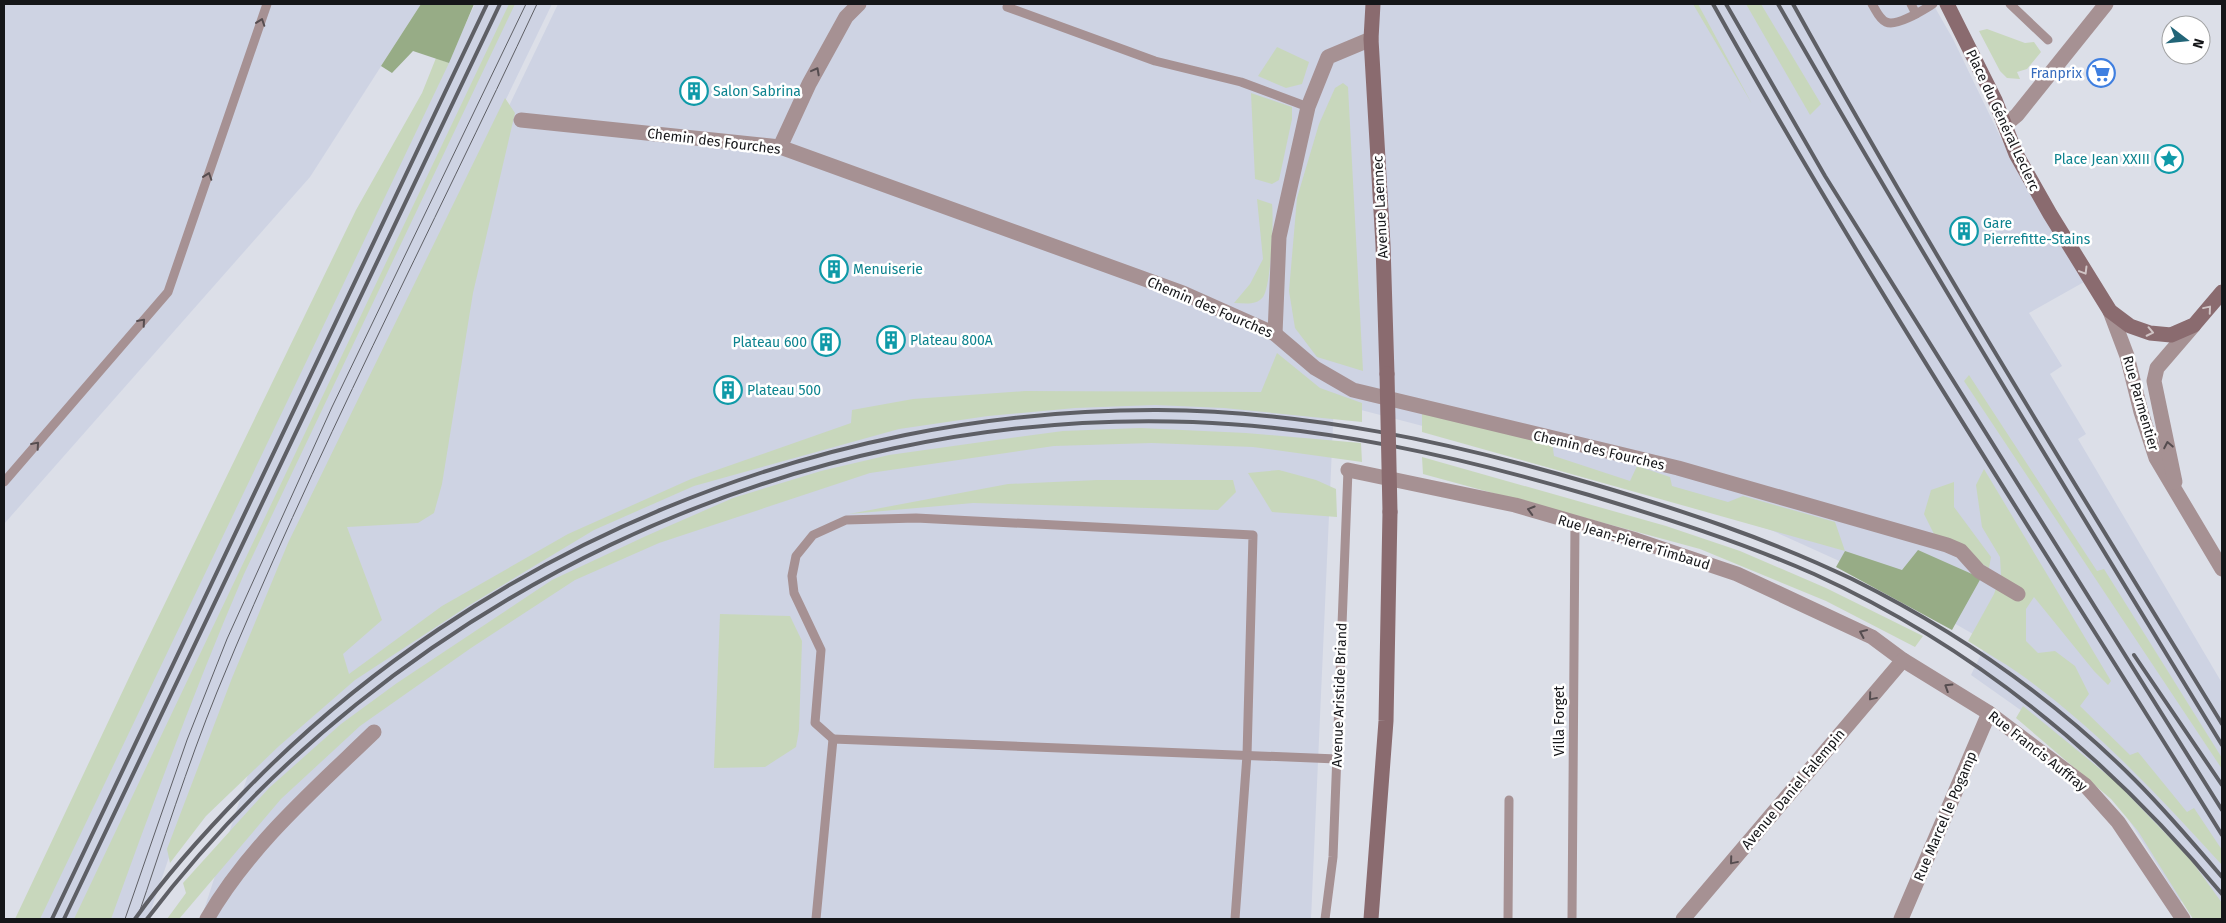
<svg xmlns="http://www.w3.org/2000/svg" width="2226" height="923" font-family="'Fira Sans',sans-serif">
  <rect width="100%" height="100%" fill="#dcdfe8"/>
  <g fill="#ced3e3">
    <path d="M4,4h417l-111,173 -306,347z"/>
    <path d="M475,4h77l-257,532 -91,218 -56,165h-112l388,-806z"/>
    <path d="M558,4h1375l20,35 57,118 74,125 -55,31 33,53 -12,8 36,60 -8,5 144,244v236h-6l-11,-14 -25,-4 -63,-100 -95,-90 -51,-36 16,-33 -119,-68 -97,-44 -298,-91 -139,-36 -23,516h-1110l132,-405 151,-356z"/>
  </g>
  <g fill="#c8d7bc">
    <path d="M509,4h6l-271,570c-49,114 -91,229 -133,345h-37z"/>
    <path d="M1693,4h5l54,100z"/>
    <path d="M1746,4h15l60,100 -11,11z"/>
    <path d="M1987,29l38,14 9,-1 7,10 -14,17 -10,3 3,7 -13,-1 -7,-7 -21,-40z"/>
    <path d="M1277,47l32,15 -7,22 -16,4 -28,-12z"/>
    <path d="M436,58l13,5 -409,856h-25l120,-254 221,-455 66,-117z"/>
    <path d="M1343,83l5,4 15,284 -46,-14 -22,-29 -6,-37 8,-93 22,-74 16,-36z"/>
    <path d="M1251,93l41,14v12l-13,61 -7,4 -17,-5z"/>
    <path d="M505,98l10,15 -42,180 -31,191 -8,29 -16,10 -71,4 35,93 -39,34 6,20 93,-68 126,-72 123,-55 160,-56 1,-13 61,-11 112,-8 236,1 16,-39 43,35 42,15v19l-138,-14 -69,-3 -80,3 -87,8 -89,13 -205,57 -100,44 -126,76 -113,74 -76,66 -73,70 -36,47 -3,-14 65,-171 56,-135z"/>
    <path d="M1257,199l15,5c2,14 -1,83 -9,93 -7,9 -19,6 -29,6l16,-19 13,-25z"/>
    <path d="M1969,375l128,196 7,-2 118,189v11l-258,-388z"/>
    <path d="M1422,406l130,36 2,14 76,25 7,-15 33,11 2,9 56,16 15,-6 92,26 10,29 -423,-119z"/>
    <path d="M1140,428l106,5 115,10 1,19 -109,-15 -101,-4 -98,3 -184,27 -211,70 -84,37 -104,68 -111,78 -79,73 -102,120h-12l19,-26 -3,-10 86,-95 72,-64 56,-41 155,-103 94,-44 87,-38 88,-27 68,-16 100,-14 74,-10z"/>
    <path d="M1422,457l244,69 74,25 86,37 97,48 -8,11 -89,-46 -126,-52 -277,-75z"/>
    <path d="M1984,469l127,212 -3,4 -14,-14 -60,-74 -8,12v32l12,12 17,-2 20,15 14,28 -9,12 50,49 8,-3 49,60 7,-4 28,42v15c-62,-68 -126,-137 -202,-191 -17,-12 -35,-22 -52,-33l26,-47 7,-19 -1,-18 -18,-30 -6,-42z"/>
    <path d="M1279,470l37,10 20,9 1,28 -65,-5 -24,-39z"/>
    <path d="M1097,480h136l3,12 -18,18 -245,-7 -124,11 159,-30z"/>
    <path d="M1954,482v25l37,50 -2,11 -54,-32 -11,-22 7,-24z"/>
    <path d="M720,614l70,2 12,25 -3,89 -3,17 -31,20 -51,1z"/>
    <path d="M2023,706l93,76 75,78 31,43v16h-29l-55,-88 -27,-32 -95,-81z"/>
  </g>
  <g fill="#97ac86">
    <path d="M421,4h53l-25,59 -36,-12 -21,22 -11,-7z"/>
    <path d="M1918,550l63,28 -29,52 -116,-63 9,-16 57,19z"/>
  </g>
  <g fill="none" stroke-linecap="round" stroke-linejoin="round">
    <g stroke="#a69193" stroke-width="9">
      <path d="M1872,4c4,6 7,15 14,18 11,5 37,-12 47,-18"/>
      <path d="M1911,4l5,10"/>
      <path d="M2010,4l38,36"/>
      <path d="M1007,7l148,54 86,21 67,25"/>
      <path d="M4,482l164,-190 99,-288"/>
      <path d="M833,739l-18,-16 6,-73 -27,-57 -2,-17 4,-20 17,-21 33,-15 70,-2 337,17 -6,220 -12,164"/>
      <path d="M816,919l17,-180 504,20"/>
      <path d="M1325,919l8,-62 15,-387"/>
      <path d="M1508,919l1,-119"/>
      <path d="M1572,919l3,-397"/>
    </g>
    <g stroke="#a69193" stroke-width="15">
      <path d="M521,120l259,27 403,146 92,41 40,34 38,22 325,78 269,77 14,6 18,20 39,23"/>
      <path d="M2005,125l12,-10 89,-111"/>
      <path d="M780,147l29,-63 37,-67 13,-13"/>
      <path d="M2110,311l17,45 14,56 15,46 66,111"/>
      <path d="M1275,334l4,-97 29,-130 20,-50 43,-18"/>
      <path d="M1348,470l167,35 121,35 101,34 135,63 31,23 86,53 96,72 33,37 65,97"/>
      <path d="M2175,482l-21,-101 3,-13 37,-43"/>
      <path d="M207,919c42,-73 108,-130 167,-187"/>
      <path d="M1683,919l220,-259"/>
      <path d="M1901,919l88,-206"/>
    </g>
    <g stroke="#8a6b6f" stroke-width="15">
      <path d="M1373,4l-2,35 12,206 4,129"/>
      <path d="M1947,4l48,96 21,54 34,60 60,97 20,15 20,7 21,2 23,-10 28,-33"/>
      <path d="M1371,919l15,-198 4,-209"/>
    </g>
    <g stroke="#5e5f65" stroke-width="1">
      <path d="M125,919l62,-179 40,-101 105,-232 194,-403"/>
      <path d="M137,919c26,-76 50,-153 80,-227 96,-235 213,-459 320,-688"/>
    </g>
    <g stroke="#5e5f65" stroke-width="4">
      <path d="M1713,4c158,284 338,555 509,831"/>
      <path d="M1726,4l99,172 397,634"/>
      <path d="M1778,4c143,250 294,495 444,741"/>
      <path d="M1793,4c135,244 283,482 429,720"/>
      <path d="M2134,655l88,130"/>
      <path d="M52,919l435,-915"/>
      <path d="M64,919l436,-915"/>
      <path d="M135,919c32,-45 70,-87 109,-127 236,-244 575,-383 914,-382 149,1 293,32 435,74 88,26 176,55 259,95 103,51 201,119 282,200 31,31 60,65 88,98"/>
      <path d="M147,919c243,-320 644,-512 1046,-497 135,5 267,35 396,73 76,23 152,47 225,79 161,73 296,185 408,320"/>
    </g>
    <path stroke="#8a6b6f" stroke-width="15" d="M1387,374l3,138"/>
  </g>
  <defs><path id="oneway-chevron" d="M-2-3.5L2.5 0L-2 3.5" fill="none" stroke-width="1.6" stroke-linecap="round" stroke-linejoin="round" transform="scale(1.25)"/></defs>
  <g stroke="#564d50">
    <use href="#oneway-chevron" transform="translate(261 22) rotate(-71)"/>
    <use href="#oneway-chevron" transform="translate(816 71) rotate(-62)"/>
    <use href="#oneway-chevron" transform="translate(208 176) rotate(-71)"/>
    <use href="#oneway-chevron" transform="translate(142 322) rotate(-49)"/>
    <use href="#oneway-chevron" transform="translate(36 445) rotate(-49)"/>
    <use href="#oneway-chevron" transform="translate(2168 445) rotate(-101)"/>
    <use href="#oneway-chevron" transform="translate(1531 510) rotate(-164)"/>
    <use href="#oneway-chevron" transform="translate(1863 633) rotate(-156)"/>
    <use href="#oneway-chevron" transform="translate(1948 687) rotate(-148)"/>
    <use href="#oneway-chevron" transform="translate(1872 697) rotate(130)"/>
    <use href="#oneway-chevron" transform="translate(1733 861) rotate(130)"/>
  </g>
  <g stroke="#d0c4c5">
    <use href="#oneway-chevron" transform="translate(2084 271) rotate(59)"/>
    <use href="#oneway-chevron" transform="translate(2208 309) rotate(-50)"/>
    <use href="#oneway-chevron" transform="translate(2150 332) rotate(12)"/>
  </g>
  <defs>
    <symbol id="supermarket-ring" viewBox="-11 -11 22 22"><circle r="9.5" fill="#fff" stroke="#3f7fe0" stroke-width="1.5"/><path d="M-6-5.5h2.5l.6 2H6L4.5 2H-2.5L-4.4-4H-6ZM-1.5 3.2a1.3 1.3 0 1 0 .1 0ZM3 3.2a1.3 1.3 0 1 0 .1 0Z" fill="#3f7fe0"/></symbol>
    <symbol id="building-ring" viewBox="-11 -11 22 22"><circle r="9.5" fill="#fff" stroke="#0f9aa8" stroke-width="1.5"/><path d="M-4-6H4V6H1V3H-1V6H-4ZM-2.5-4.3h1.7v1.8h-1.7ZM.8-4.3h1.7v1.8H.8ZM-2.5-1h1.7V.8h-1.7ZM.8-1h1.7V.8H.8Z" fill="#0f9aa8"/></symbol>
    <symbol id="sight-ring" viewBox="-11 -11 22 22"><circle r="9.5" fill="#fff" stroke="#0f9aa8" stroke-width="1.5"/><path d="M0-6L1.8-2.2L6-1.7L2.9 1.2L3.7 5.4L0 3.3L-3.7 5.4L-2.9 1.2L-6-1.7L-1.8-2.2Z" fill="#0f9aa8"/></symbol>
  </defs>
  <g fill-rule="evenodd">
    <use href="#supermarket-ring" x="2085" y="57" width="32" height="32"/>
    <use href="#building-ring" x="678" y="75" width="32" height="32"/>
    <use href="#sight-ring" x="2153" y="143" width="32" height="32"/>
    <use href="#building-ring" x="1948" y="215" width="32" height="32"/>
    <use href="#building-ring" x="818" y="253" width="32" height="32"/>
    <use href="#building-ring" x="875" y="324" width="32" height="32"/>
    <use href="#building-ring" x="810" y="326" width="32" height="32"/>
    <use href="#building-ring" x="712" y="374" width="32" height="32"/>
  </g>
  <g text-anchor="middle" stroke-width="5" stroke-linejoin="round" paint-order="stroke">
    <g font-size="14" fill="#366cbe" stroke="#fff" text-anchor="end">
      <text x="2082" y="78">Franprix</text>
    </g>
    <g font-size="14" fill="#0d838f" stroke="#fff" text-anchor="start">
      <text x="713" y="96">Salon Sabrina</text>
      <text x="2150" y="164" text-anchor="end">Place Jean XXIII</text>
      <text x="1983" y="228">Gare<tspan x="1983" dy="16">Pierrefitte-Stains</tspan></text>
      <text x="853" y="274">Menuiserie</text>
      <text x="910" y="345">Plateau 800A</text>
      <text x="807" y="347" text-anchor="end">Plateau 600</text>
      <text x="747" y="395">Plateau 500</text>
    </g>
    <g font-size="14" fill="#151619" stroke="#fff">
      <text transform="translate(2003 120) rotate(65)" y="5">Place du Général Leclerc</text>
      <text transform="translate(714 141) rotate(7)" y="5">Chemin des Fourches</text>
      <text transform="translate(1380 207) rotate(-93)" y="5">Avenue Laennec</text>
      <text transform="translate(1210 307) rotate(23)" y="5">Chemin des Fourches</text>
      <text transform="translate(2141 403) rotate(74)" y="5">Rue Parmentier</text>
      <text transform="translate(1599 450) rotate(13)" y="5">Chemin des Fourches</text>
      <text transform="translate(1634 542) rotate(17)" y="5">Rue Jean-Pierre Timbaud</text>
      <text transform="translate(1339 695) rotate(-88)" y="5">Avenue Aristide Briand</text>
      <text transform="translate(1559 721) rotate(-90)" y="5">Villa Forget</text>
      <text transform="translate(2038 751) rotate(38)" y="5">Rue Francis Auffray</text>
      <text transform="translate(1793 789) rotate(-50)" y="5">Avenue Daniel Falempin</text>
      <text transform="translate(1945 816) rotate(-67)" y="5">Rue Marcel le Pogamp</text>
    </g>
  </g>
  <rect width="2226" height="923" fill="none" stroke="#151619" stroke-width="10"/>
  <g transform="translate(2186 40) rotate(106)"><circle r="24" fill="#ffffff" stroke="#a1a2a3"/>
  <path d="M0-4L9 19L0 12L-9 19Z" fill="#226578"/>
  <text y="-8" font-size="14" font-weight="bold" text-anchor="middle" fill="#151619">N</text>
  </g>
</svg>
